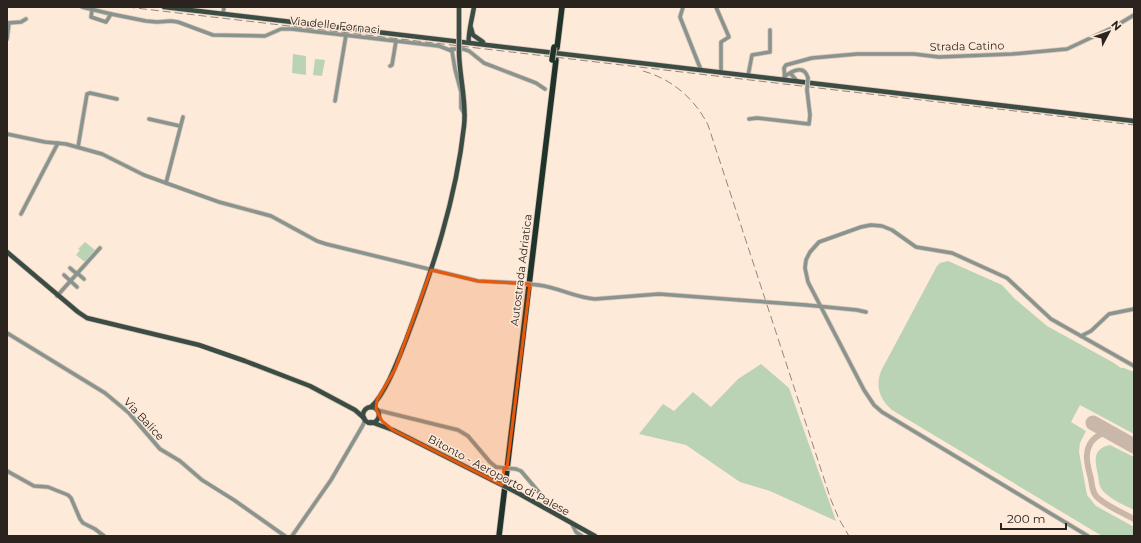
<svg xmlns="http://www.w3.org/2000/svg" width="1141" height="543" font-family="Montserrat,sans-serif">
  <rect width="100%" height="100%" fill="#feead9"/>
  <g fill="#bad3b5">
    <path d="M293,54l13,2v19l-14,-2z"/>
    <path d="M315,59l10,1 -3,16 -9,-1z"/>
    <path d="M85,242l10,8 -10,12 -9,-7 4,-5 -2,-1z"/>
    <path d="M948,261l54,24 12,13 33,28 67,37 7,5h3l10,4v62l-54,-29 -9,17 15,9 -6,12 -1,9 8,43 9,11 38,21v9h-32l-210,-126c-12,-10 -17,-23 -11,-39l56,-105 3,-3z"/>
    <path d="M761,364l28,24 47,133 -66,-30 -30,-9 -54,-37 -47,-11 24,-30 11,7 19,-19 18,15 27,-28z"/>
    <path d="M1110,445l24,12v53c-10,-5 -22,-10 -30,-18 -5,-4 -5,-11 -6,-17 -3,-15 -6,-26 12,-30z"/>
  </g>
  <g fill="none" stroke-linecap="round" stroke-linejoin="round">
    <path stroke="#c9b8aa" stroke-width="6" d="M1113,434c-13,-4 -25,7 -26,20 -1,8 2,17 4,25 1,6 1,12 5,17 8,9 27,17 38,23"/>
    <path stroke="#c9b8aa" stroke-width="15" d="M1093,423l41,23"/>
    <defs>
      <g id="minor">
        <path d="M82,7l29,7 35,7 11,1 14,-1 7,1 35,13 52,1 16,-7h11l147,17 13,5 3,18 6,23v16l4,7"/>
        <path d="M683,7l-3,10 21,53"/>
        <path d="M716,7l13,30 -8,5v31"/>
        <path d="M92,10l-1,7 15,5 5,-8"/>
        <path d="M223,14l1,-7"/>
        <path d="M7,23l14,-1 5,-3"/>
        <path d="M7,39l2,-16"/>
        <path d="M451,49h12l6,2 15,12 52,20 9,6"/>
        <path d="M390,66l2,-1 4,-24"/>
        <path d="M791,74l6,7"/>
        <path d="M748,76l4,-21 18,-3v-22"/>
        <path d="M784,77c8,-6 20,-13 24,1"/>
        <path d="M785,80l-1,-12 2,-3 26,-7 45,-4h57l25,3 73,-3 55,-5 47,-22 20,-12"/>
        <path d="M335,101l11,-66"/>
        <path d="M149,119l31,7"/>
        <path d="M749,119l8,-1 52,6 1,-9 -3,-25"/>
        <path d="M7,134l38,8 21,2 36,10 42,21 22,8 53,19 52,14 46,25 9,3 152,37 41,2"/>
        <path d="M78,147l9,-53 3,-1 27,6"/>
        <path d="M166,183l17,-66"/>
        <path d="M21,214l37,-71"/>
        <path d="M70,268l7,6"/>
        <path d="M77,273l7,6"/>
        <path d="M64,275l13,12"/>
        <path d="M538,285c20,2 37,13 57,14l64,-5 80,6"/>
        <path d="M57,296l43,-48"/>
        <path d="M806,305l51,5 9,2"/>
        <path d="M7,333l98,60 24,20 31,36 20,12 22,19 32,20 51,36"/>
        <path d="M1081,336l10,-5 18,-17 25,-5"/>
        <path d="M377,410l81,20 10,6 22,26 6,5"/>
        <path d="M516,469l5,2 28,33"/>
        <path d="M7,471l27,15 14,1 20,8 3,3 9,21 3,4 12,6 9,7"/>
        <path d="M572,524l4,8 6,4"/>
        <path d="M292,536l39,-56 32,-55 2,-6"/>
        <path d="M1088,536l-206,-124 -8,-7 -10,-15 -56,-108 -3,-14 1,-8 4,-8 9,-10 42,-15 10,-2 11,1 10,4 24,17 36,6 55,25 44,41 83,47"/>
      </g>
      <g id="major">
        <path d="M164,7l970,114"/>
        <path d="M471,28l2,7 10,7"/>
        <path d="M459,35v-28"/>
        <path d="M469,42c-2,-4 4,-28 5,-35"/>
        <path d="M7,252l71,60 9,6 112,27 46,16 65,25 45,24 9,8"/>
        <path d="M371,407c15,-14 27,-47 35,-67 26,-69 50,-140 58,-214 3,-25 -5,-50 -5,-75"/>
        <circle cx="371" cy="415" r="8"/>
        <path d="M371,422l22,8 99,50"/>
        <path d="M516,492l79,44"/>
      </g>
      <g id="highway">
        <path d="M557,48l5,-41"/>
        <path d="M499,536l57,-476"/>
      </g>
    </defs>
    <use href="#minor" stroke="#d8c6b7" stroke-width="5"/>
    <use href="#major" stroke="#d8c6b7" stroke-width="6"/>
    <use href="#highway" stroke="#d8c6b7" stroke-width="7"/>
    <use href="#minor" stroke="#8a948f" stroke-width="3.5"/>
    <use href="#major" stroke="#3b4c44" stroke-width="4.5"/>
    <use href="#highway" stroke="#1f332a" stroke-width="5.5"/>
    <g stroke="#94867b" stroke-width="1" stroke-dasharray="8 4" stroke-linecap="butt">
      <path d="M127,7l1007,118"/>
      <path d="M643,71c29,8 52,28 65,54l123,375 8,19 10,17"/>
    </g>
    <defs>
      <g id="minor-bridge">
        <path d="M807,90l1,-12"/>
        <path d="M519,283l19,2"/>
        <path d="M739,300l67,5"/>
        <path d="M496,467l20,2"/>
      </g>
      <g id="major-bridge">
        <path d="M459,35v16"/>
        <path d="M492,480l24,12"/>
      </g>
      <path id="highway-bridge" d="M552,60l2,-13"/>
    </defs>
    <use href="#minor-bridge" stroke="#d8c6b7" stroke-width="5" stroke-linecap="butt"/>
    <use href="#major-bridge" stroke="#d8c6b7" stroke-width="6" stroke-linecap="butt"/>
    <use href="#highway-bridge" stroke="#d8c6b7" stroke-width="7" stroke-linecap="butt"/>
    <use href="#minor-bridge" stroke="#8a948f" stroke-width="3.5"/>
    <use href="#major-bridge" stroke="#3b4c44" stroke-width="4.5"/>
    <use href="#highway-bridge" stroke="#1f332a" stroke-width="5.5"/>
  </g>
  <path fill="#e8590c" fill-opacity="0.2" stroke="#e8590c" stroke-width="3" stroke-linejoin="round" d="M431,270l47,11 52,3 -23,184h-3l-2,17 -109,-55 -11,-9 -6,-12 1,-9 18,-31z"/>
  <g text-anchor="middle" stroke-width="3" stroke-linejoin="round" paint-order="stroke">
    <g font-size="11" fill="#2b241e" stroke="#feead9">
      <text transform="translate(335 25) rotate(6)" y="4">Via delle Fornaci</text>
      <text transform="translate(967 46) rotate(-1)" y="4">Strada Catino</text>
      <text transform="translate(521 270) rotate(-83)" y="4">Autostrada Adriatica</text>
      <text transform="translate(144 419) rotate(47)" y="4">Via Balice</text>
      <text transform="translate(499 475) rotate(28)" y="4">Bitonto - Aeroporto di Palese</text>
    </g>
  </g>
  <rect width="1141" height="543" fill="none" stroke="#2b241e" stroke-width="16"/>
  <g transform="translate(1109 32) rotate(49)" stroke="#feead9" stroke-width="3" paint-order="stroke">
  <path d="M0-3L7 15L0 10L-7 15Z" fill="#2b241e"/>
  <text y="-6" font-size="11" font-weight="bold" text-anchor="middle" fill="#2b241e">N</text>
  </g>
  <path d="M1001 523v6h65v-6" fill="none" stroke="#2b241e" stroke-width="2"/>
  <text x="1007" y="523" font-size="12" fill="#2b241e" stroke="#feead9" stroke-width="3" paint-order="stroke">200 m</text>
</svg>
